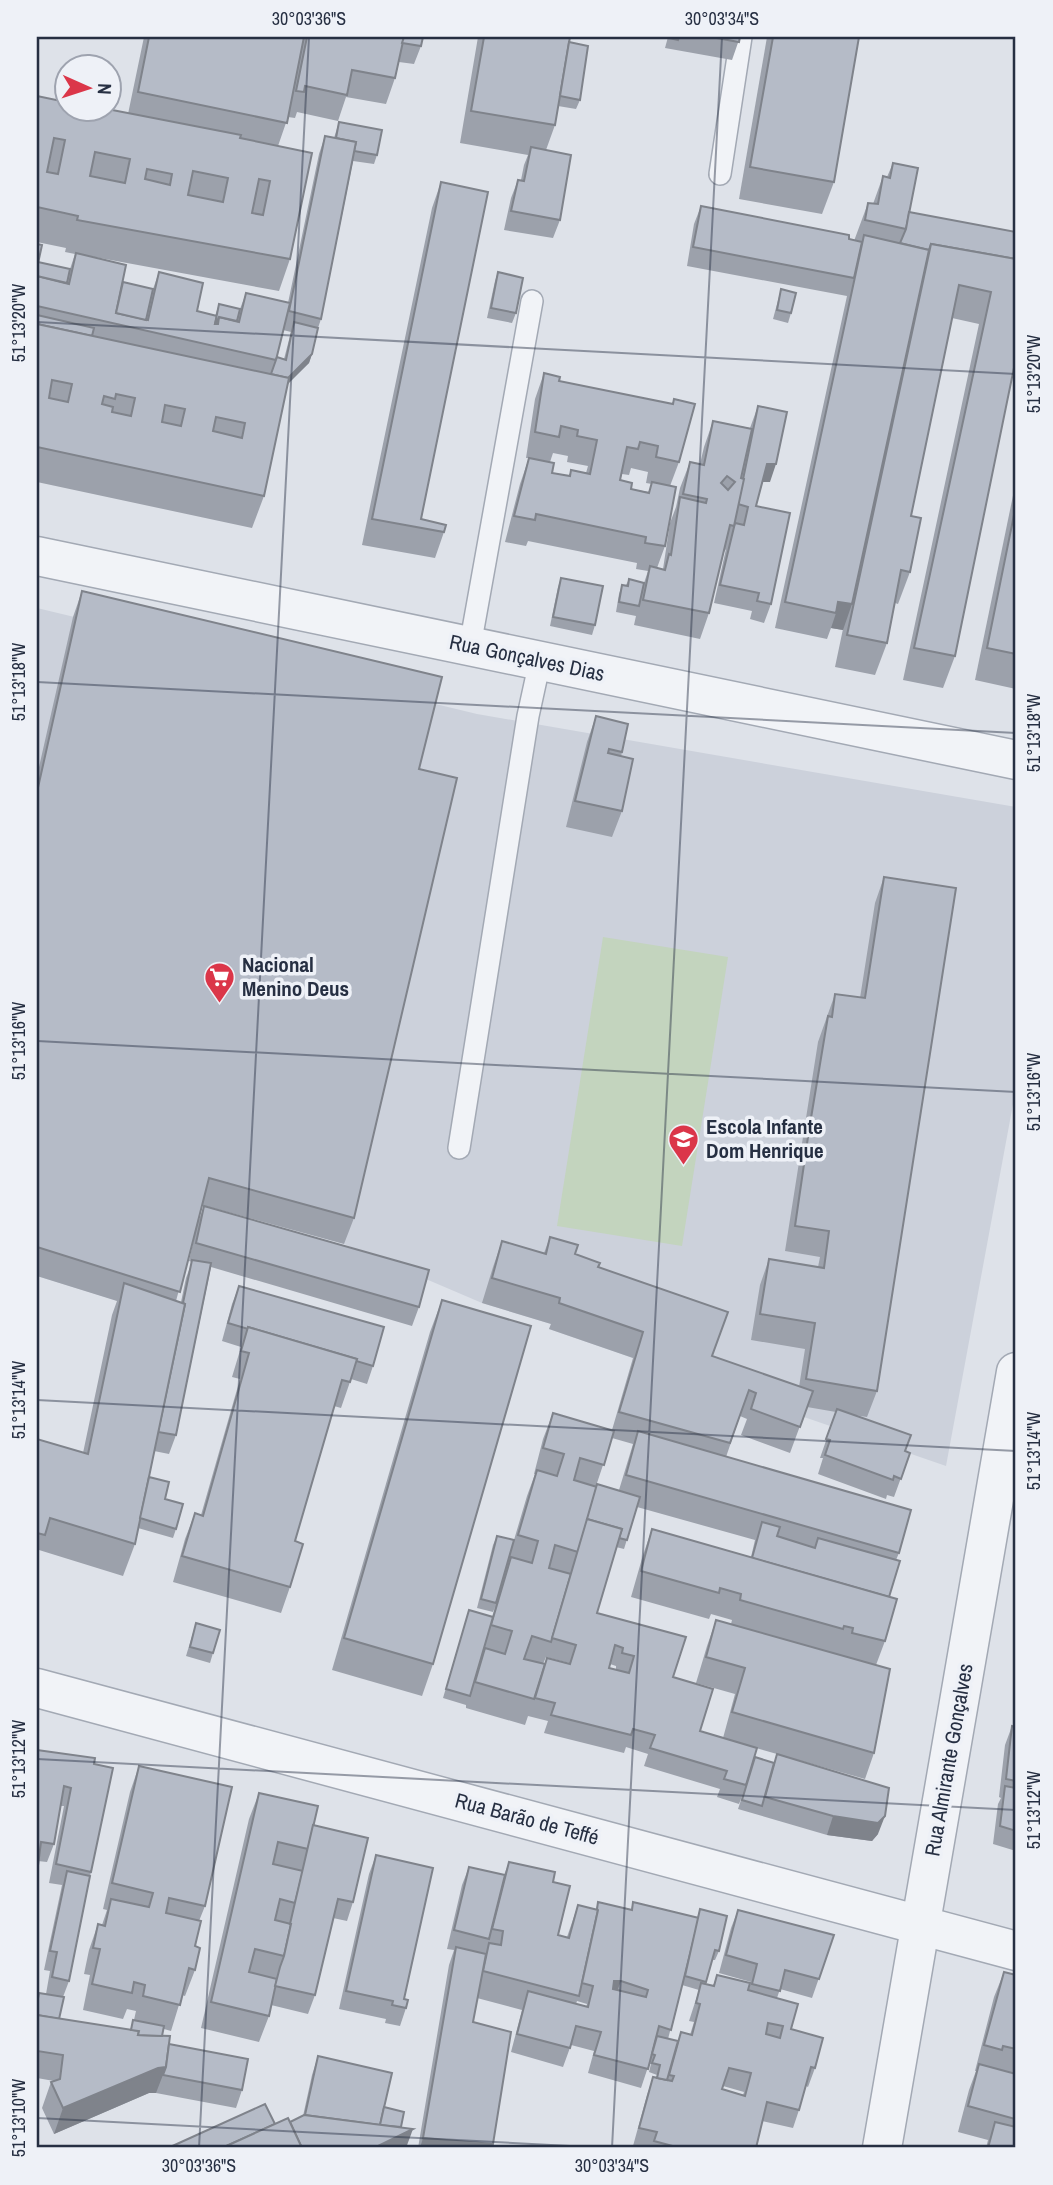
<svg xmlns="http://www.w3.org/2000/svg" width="1053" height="2185" font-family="'Archivo Narrow',sans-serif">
  <rect width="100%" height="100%" fill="#dee2e9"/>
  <path fill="#ccd1db" d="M37,608l440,106 539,93v281l-70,378 -397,-137 2,-5 -69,-21 -138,-59 -144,-40 -30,113 -133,-41z"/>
  <path fill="#c3d4be" d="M603,937l125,20 -46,289 -125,-20z"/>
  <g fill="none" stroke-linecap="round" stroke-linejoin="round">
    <defs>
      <g id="lane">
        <path d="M720,174l21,-137"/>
        <path d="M470,646l62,-345"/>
        <path d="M459,1148l69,-432 12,-55"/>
      </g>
      <g id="street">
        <path d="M37,556l979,204"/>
        <path d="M37,1688l979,263"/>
        <path d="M882,2148l134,-776"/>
      </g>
    </defs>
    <use href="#lane" stroke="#a3a9b4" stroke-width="24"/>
    <use href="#street" stroke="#a3a9b4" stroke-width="41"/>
    <use href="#lane" stroke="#f1f3f7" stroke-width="21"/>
    <use href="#street" stroke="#f1f3f7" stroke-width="38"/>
  </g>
  <g fill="#9ca1ab" fill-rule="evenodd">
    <path d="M144,37h279l-2,9 -7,18 -15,-2 -4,16 -9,26 -40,-7 -8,24 -41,-9 -2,6 -7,-1 -10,29 12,113 -11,32 -190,-35 34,26 30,7 6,-17 38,39 18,5 4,-12 21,5 6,-16 42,10 31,-149 6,-18 9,2 5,-16 38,33 -3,9 -21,-3 -32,158 -3,9 -6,26 -3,9 -21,20 -24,113 -12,32 -215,-46v-238l1,18 32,7 5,-15 -10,-2 1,-4 -29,-6v-146l91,18zM283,330l8,2 -7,27 -7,-2z"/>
    <path d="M478,37h92l-1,5 11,58 -4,9 -18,-3 -3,19 -9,25 14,70 -7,18 -49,-8 7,-32 7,-18h3l3,-15 4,-10 -68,-12z"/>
    <path d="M668,37h72l-8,23 -67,-12z"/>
    <path d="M767,37h92l-25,145 -12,32 -83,-15z"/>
    <path d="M893,163l16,49 107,20 -61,424 -12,32 -40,-8 76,-356 -27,-6 -41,198 -1,56 -12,32 -3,-1 -8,40 -12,32 -40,-8 8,-38v1l-12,-2 -4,11 -52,-11 72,-332 -160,-30 7,-42 7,-18 153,35 14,-38 5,1 10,-28 4,1z"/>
    <path d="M441,182l-20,337 23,13 -9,26 -73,-13 70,-337z"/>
    <path d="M498,272l18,41 -4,10 -25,-5 8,-37z"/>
    <path d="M781,289l10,24 -3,10 -15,-4z"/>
    <path d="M544,373l15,8 114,23 1,-5 5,63 -9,24 -5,60 -8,22 6,1 7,-46 6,-16 4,-19 10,-26 10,2 4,-17 9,-26 37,7 8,-22 12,76h-8l-6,24 15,98 -7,19 -14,-4 2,-8 -38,-8 12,-54 -2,3 -15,61 -9,26 -66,-14 2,-9 -20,-4 3,-18 3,-9h4l3,-6 15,4 4,-12 -12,-2 1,-6 -109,-22 -2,5 -21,-4 15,-58 9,-26h-3l9,-59zM553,453l15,3 -1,6 21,4 -2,7 -15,-3 -2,6 -17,-3 -2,-11zM631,468l17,4 -2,11 6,1 -3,8 -18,-3 -11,-9 2,-6 7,1z"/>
    <path d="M1016,481v208l-41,-9z"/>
    <path d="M561,578l34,47 -3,10 -42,-9 8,-39z"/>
    <path d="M82,591l337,178 -65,449 -10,26 -142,-39 -26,96 5,1 5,-24 6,-16 -3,-1 8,-36 7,-19 215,101 -7,19 -201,-59 -35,168 -7,19 -15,-3 -5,26 16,22 11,30 -3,9 -35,-10 -3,16 -12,32 -84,-26 -2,6v-117l46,14 29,-138 5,-14 -80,-25v-500l36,-159z"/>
    <path d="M596,716l26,36 -1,5 1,54 -10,26 -46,-10 21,-85z"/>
    <path d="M884,877l-7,514 -10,26 -13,-2 51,36 5,2 -16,44 -7,-2 -1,4 -68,-25 5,-16h-3l16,-46 -29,-5 -17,46 -49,-18 6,-16 -7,-3 -14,41 173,96 -3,7 -7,37 -4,44 -9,24 -2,88 -9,26 -127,-36 17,14 19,6 3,-9 101,80 -6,7 -45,-6 -89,-26 5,-15 -4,10 -22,-7 3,-8 -76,-23 4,-12 -22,-7 -2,6 -80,-20 4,-12 -20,-5 -3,9 -59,-17v-3l-23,-7 26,-88 23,7 3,-10 -2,5 -16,-4 16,-63 4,-9 17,4 13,-44 8,-22h-1l9,-35 10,-26 59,17 21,-72 -84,-29 2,-5 -69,-21 11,-36 9,-26 42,12 6,-16 25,17 23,13 114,89 87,31 6,-38 -54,-9 9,-55 9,-26 49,8 2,-10 -35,-6 33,-209 17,-48 25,4 15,-95zM612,1438l21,6 -14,46 -23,-4zM637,1507l118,33 -4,17 -99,-28 -9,26 -12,42 78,22 2,-5 21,6 -1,4 -15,-4 -9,26 -11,37 39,11 -12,44 -23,-7 -27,-54 -76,-64 19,-66 8,2zM546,1657l23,6v1h-26zM610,1664l6,2v4l-7,-2z"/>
    <path d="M239,1286l134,80 -6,18 -16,-5 -10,29 -7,-2 -39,135 -5,46 -9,26 -108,-31 12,-43 10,-26 6,2 39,-136 -8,-2 9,-30 -19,-6 10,-37z"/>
    <path d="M442,1300l-9,364 -11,32 -90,-26 98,-338z"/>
    <path d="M196,1623l17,30 -3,10 -24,-7z"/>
    <path d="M1012,1726l4,1v124l-23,-7 5,-40 3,-6 -2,-1 6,-52z"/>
    <path d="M37,1750l57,14 -3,108 -22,109 -6,16 -4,22 71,11 4,-10 2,-9 -9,-2 -4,10 -40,-9 7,-35 -6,-1 5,-24 9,-26 4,1 5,-15 -4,-1 27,-117 9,-26 66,140 -6,15 -4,25v24l-10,26 -3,-1 -11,36 -7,-2 -2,7 7,8 73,46 -6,18 -80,-15h-7l-95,41 -12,-26 9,-26 3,-1 -17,-3v-80l2,-5 7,1 4,-23 -6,-1 18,-85 -13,-2 15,-77h-3l-7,38 -7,18 -9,-1z"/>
    <path d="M259,1793l54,32 40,77 -6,19 -14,-3 -18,77 -7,19 -37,-9 -2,11 -10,26 -58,-14 48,-209z"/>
    <path d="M376,1855l30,153 -6,18 -15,-3 1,-4 -47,-10 30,-135z"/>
    <path d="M509,1862l44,20 5,53 9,2 11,-32 18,4 2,-7 33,8 2,-8 64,16 3,-9 19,42 -4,9h-3l-7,24 8,2 4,-11 31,16 3,-9 -32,-9 12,-45 7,-18 96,25 -22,63 -32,-9 -3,9 14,31 24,39 -7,19 -2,-1 -7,24 -6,18 -31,-7 -6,27h-115l-8,-2 14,-51 6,-18h3l1,-2 -8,-3 2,-8h-2l-8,24 -53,-15 6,-22 -23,-6 -8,22 -52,-15 11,-42 -45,-12 -4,24 19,126h-74l31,-183 5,-15 -7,-1 15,-64 7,-18 35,8zM682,1985l17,5 -10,31 5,1 -4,13 -9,-3 -3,9 -10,-2zM577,2001l10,3 -1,3 -10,-3zM723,2086l21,6 -1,3 -21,-6z"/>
    <path d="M1004,1972l12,3v148l-3,3 3,22h-30l2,-8 -30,-8 11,-42 7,-19h-1l19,-74z"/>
    <path d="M318,2056l66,51 17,20 -126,-3 15,-2 13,-6 9,-41z"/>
  </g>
  <g fill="#7f838b">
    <path d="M312,354l-3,9 -27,27 3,-10z"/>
    <path d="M767,464h9l-6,18h-10z"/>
    <path d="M838,602l14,2 -9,26 -12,-2 5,-15z"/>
    <path d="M833,1816h52l-7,18 -6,7 -45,-6z"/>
    <path d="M614,1981h7l-7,18 -6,1z"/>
    <path d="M166,2067l-10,26h-7l-95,41 9,-26 95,-40z"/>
    <path d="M413,2129l-7,19h-32z"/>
    <path d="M423,2138l70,6 -1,4h-72z"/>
  </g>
  <g fill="#b5bbc7" stroke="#7f838b" stroke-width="2" fill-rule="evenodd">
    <path d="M149,37h155l-17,86 -149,-31z"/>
    <path d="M307,37h97l-9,41 -43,-8 -5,25 -42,-9 -1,6 -8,-1z"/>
    <path d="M404,37h19l-2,9 -19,-3z"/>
    <path d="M484,37h86l-15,88 -84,-14z"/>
    <path d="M669,37h10l-1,3 -9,-2z"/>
    <path d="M711,37h29l-1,5z"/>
    <path d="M773,37h86l-25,145 -84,-15z"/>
    <path d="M569,42l19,4 -8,54 -20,-4z"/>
    <path d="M37,96l29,6v6h36l139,27 -1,3 72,15 -22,106 -213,-39 1,-4 -41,-9zM54,138l11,2 -7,34 -11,-2zM95,152l35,7 -5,24 -35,-7zM147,169l25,5 -2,11 -25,-6zM193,171l35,7 -5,24 -35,-7zM259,179l11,2 -7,34 -11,-2z"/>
    <path d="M339,122l43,8 -5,25 -23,-4 2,-9 -20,-4z"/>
    <path d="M325,136l31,6 -35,177 -32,-8z"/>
    <path d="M531,147l40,8 -11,65 -49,-9 7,-31 6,1z"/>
    <path d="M893,163l25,5 -12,61 -41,-9 3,-17 10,1 5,-28 7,2z"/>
    <path d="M441,182l47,10 -67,327 25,6 -2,7 -72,-13z"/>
    <path d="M701,206l148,29v4l13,3 -8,36 -161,-31z"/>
    <path d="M909,212l107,20v27l-85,-15 -2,6 -29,-7 6,-14z"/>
    <path d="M864,235l65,15 -77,354 -14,-2 -2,11 -51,-11z"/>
    <path d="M37,244l5,1 -5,23z"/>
    <path d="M931,244l85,15v99l-61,298 -41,-8 77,-356 -32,-7 -48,231 10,2 -11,54 -9,-2 -14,73 -40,-8z"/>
    <path d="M76,253l50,12 -10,48 32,7 11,-48 44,11 -6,28 20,5 -2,8h3l1,-7 20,5 7,-29 44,10 -14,57 -239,-54v-30l32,8z"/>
    <path d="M38,262l32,7 -3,14 -30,-7z"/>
    <path d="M498,272l25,6 -7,35 -25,-5z"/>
    <path d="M123,282l30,7 -7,31 -30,-7z"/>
    <path d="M781,289l15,4 -5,20 -14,-3z"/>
    <path d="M219,304l21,5 -3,12 -18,-4 -3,7h-1z"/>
    <path d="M37,315l57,13 -2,8 -55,-12z"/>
    <path d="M294,322l24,6 -6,26 -24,24 -17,-4 6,-17 9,3z"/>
    <path d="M37,324l252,54 -25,118 -227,-49zM52,380l20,4 -4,18 -19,-4zM116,394l19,4 -4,18 -19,-4 1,-5 -11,-3 2,-8 11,3zM165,405l20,4 -4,17 -19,-4zM216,417l29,6 -3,15 -29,-7z"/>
    <path d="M544,373l16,4 -1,4 114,23 1,-5 21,5 -16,58 -23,-5 2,-11 -18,-4 -2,7 -11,-2 -7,33 12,3 -1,6 18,4 3,-11 24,5 -11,59 -20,-3 1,-6 -110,-23 -1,6 -21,-4 15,-58 25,5 -2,10 18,3 1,-6 19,4 7,-34 -20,-4 1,-6 -17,-4 -2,11 -24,-5z"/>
    <path d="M758,406l29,6 -11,52h-9l-11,42 34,7 -19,91 -14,-3 2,-8 -39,-8 15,-62 9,2 4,-18 -10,-3z"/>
    <path d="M713,421l39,8 -11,49 3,1 -10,47 -4,-1 -21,88 -66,-13 7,-34 15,4 4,-16 2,1 9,-58 26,6 1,-4 -24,-5 7,-32 14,3zM727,476l8,6 -7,8 -7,-7z"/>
    <path d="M1016,505v149l-29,-6z"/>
    <path d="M561,578l42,8 -8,39 -42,-8z"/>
    <path d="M629,579l15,4 -5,23 -20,-4 3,-17 6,1z"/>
    <path d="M82,591l360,86 -23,92 38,9 -103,440 -145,-40 -29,114 -143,-45v-455z"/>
    <path d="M596,716l32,8 -6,28 -13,-3 -1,4 25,6 -11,52 -47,-10z"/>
    <path d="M884,877l72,11 -79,503 -71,-12 9,-56 -55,-9 9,-55 55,9 5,-37 -34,-5 14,-96 19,-114 4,1 3,-23 30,4z"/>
    <path d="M204,1206l225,64 -10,37 -223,-64z"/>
    <path d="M550,1237l28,8 -3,9 25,9 -2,4 130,45 -16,44 101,35 -13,36 -49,-18 5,-16 -7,-3 -19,53 -111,-31 24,-80 -84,-29 1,-5 -68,-20 10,-37 44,13z"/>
    <path d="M192,1260l19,3 -35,172 -18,-3 27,-128 -2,-1z"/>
    <path d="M124,1283l61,21 -50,240 -85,-26 -5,17 -8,-2v-94l51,15z"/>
    <path d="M239,1286l145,41 -11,39 -17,-5 1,-2 -109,-32v2l-20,-6z"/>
    <path d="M442,1300l89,26 -98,338 -89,-26z"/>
    <path d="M248,1327l109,32 -7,23 -8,-2 -47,161 8,3 -13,43 -108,-31 13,-43 8,3 46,-163 -8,-2z"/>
    <path d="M837,1409l74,26 -6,16 5,2 -9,26 -7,-3 -1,4 -68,-25 5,-15 -4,-1z"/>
    <path d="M553,1413l61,18 -10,34 -24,-7 -6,22 23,7 -19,65 -23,-7 -6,23 22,6 -20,68 -19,-6 -8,23 21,5 -11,35 -59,-17 10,-34 20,6 7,-23 -21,-6 20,-68 21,6 6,-22 -20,-6 19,-65 20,6 7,-22 -21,-6z"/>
    <path d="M638,1431l273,79 -12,43 -273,-78z"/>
    <path d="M149,1477l20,5 -4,17 18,5 -7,25 -36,-11z"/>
    <path d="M597,1484l43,13 -13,43 -8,-2 3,-9 -35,-10z"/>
    <path d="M587,1519l35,10 -25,84 89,24 -13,40 40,12 -13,42 57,17 -11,37 -22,-6 3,-8 -77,-23 5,-13 -22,-6 -2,6 -80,-20 4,-12 -20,-5 12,-40 23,6 6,-19 -24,-7zM615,1645l8,3 -1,5 12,3 -5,17 -20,-5z"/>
    <path d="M762,1522l18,5 -3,9 38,12 3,-10 82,23 -11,36 -137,-39z"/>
    <path d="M652,1529l245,70 -12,42 -33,-8 1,-5 -9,-2 -1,3 -103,-29 1,-6 -21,-6 -1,5 -78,-22z"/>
    <path d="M497,1536l17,4 -18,63 -15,-4z"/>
    <path d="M469,1610l24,7 -23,79 -24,-7z"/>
    <path d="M716,1620l174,49 -16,84 -142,-41 13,-44 -39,-11z"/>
    <path d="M196,1623l24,7 -7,23 -23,-6z"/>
    <path d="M1012,1726l4,1v54l-10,-2z"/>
    <path d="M37,1750l58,8 -1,6 19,4 -22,104 -35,-8 15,-76 -7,-2 -10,58 -13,-2 -4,31z"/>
    <path d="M777,1754l112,34 -4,28 -7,7 -45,-7 -68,-19z"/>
    <path d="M755,1757l19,6 -12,43 -20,-6z"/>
    <path d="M139,1766l93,21 -27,119 -36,-8 -3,15 35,8 -6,25 5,2 -5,22 -6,-2 -9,37 -37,-9 2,-11 -11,-3 -2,11 -40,-9 8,-35 -7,-1 5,-24 7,2 6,-27 38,8 4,-14 -41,-10z"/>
    <path d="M1005,1786l11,2v43l-16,-5z"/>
    <path d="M259,1793l59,13 -10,43 -30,-7 -5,22 30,7 -8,32 -15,-4 -5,21 16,4 -7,32 -29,-7 -6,23 28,7 -8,37 -58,-14z"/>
    <path d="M313,1825l55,13 -15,64 -15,-3 -23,96 -40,-9 5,-19 4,-11 7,-32h-1z"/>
    <path d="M376,1855l57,13 -29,131 4,1 -2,8 -14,-3 1,-4 -47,-10z"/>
    <path d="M509,1862l46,10 -2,10 17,4 -12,49 11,3 9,-33 20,5 -19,86 -96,-25 6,-28 12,2 2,-14 -11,-2z"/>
    <path d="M469,1867l36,8 -16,64 -35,-9z"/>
    <path d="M67,1871l23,5 -21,105 -17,-4 5,-25 -7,-1z"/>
    <path d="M598,1902l34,8 1,-8 66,16 -28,112 -12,-4 -11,43 -54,-14 7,-23 -25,-6 -6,22 -53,-14 11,-43 60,16 5,-21 -11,-3 16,-73 -1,-1zM614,1981h7l27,9 -2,7 -33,-8z"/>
    <path d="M700,1909l27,7 -8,35 -4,-1 -9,32 -21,-6z"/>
    <path d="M738,1910l96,25 -15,44 -34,-9 -5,21 -28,-7 5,-20 -31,-9z"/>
    <path d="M456,1947l30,7 -13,68 38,10 -18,112 -70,-6z"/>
    <path d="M1004,1972l12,3v74l-13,-3 -1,4 -18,-5z"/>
    <path d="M717,1975l33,8 -2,7 50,14 -7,25 32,9 -8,30 -4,-1 -12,43 -32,-8 -11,46h-76l-26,-7 3,-9 -18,-4 14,-51 19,4 2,-5 -5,-1 12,-43 11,3 8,-31 -4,-1 5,-20 13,3zM768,2023l15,3 -3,12 -14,-4zM729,2068l22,5 -6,23 -23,-7z"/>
    <path d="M39,1993l25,4 -5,22 -22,-4v-11z"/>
    <path d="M37,2015l102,16 -1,4 32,1 -4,31 -8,1 -95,40 -12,-26 9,-3 3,-24 -26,-4z"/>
    <path d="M133,2020l31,6 -2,10 -24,-1 1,-4 -8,-1z"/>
    <path d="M657,2036l21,5 -11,39 -10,-2 3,-13 -8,-2 3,-8 -3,-1z"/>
    <path d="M169,2044l79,15 -6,31 -79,-15 3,-8z"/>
    <path d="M318,2056l74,17 -12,52 -75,-10z"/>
    <path d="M979,2064l37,10 -1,45 -47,-13z"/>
    <path d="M265,2104l10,20 -53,24h-54z"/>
    <path d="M384,2107l20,5 -3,15 -21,-2z"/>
    <path d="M304,2115l109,14 -39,19h-72l-12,-26z"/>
    <path d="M288,2118l14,30h-80z"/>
    <path d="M995,2122l21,5v21h-28z"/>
  </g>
  <path fill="none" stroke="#262f42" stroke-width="2" stroke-opacity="0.45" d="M37,322l979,52M37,682l979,51M37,1041l979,51M37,1400l979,51M37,1759l979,51M37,2118l571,30M199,2148l110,-2111M612,2148l110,-2111"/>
  <defs>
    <symbol id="supermarket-pin" viewBox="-11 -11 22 30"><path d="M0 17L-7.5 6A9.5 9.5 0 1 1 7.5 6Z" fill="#db3649" stroke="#eef1f7"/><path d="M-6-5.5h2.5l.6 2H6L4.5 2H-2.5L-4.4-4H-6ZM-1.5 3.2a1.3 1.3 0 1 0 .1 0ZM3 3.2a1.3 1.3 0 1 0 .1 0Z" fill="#fff"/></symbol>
    <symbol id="school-pin" viewBox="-11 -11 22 30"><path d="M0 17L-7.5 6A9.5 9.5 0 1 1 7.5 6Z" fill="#db3649" stroke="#eef1f7"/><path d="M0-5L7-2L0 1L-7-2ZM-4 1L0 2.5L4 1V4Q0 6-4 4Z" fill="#fff"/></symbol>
  </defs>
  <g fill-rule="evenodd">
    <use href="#supermarket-pin" x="202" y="960" width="35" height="47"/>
    <use href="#school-pin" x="666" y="1122" width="35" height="47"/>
  </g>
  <g text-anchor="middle" stroke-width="7" stroke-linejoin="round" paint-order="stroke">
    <g font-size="21" fill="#262f42" stroke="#eef1f7">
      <text transform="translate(527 658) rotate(12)" y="7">Rua Gonçalves Dias</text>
      <text transform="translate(949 1760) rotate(-80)" y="7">Rua Almirante Gonçalves</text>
      <text transform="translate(527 1819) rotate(15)" y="7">Rua Barão de Teffé</text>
    </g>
    <g font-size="21" font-weight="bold" fill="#262f42" stroke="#eef1f7" text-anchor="start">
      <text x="242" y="972">Nacional<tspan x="242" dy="24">Menino Deus</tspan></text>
      <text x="706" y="1134">Escola Infante<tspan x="706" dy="24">Dom Henrique</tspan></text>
    </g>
  </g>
  <rect width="1053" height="2185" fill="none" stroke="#eef1f7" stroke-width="77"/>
  <g transform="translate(88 88) rotate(93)"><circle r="33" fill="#eef1f7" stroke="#9ea3af" stroke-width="2"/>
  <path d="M0-5L12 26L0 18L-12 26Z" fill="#db3649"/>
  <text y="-10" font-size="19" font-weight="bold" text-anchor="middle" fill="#262f42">N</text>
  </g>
  <rect x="38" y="38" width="976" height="2108" fill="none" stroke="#262f42" stroke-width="2.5"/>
  <g font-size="18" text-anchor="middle" fill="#262f42">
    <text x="309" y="25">30°03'36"S</text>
    <text x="722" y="25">30°03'34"S</text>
    <text transform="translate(19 323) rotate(-90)" y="6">51°13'20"W</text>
    <text transform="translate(1034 374) rotate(-90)" y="6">51°13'20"W</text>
    <text transform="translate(19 682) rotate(-90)" y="6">51°13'18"W</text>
    <text transform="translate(1034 733) rotate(-90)" y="6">51°13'18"W</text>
    <text transform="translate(19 1041) rotate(-90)" y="6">51°13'16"W</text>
    <text transform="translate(1034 1092) rotate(-90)" y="6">51°13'16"W</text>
    <text transform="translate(19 1400) rotate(-90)" y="6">51°13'14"W</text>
    <text transform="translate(1034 1451) rotate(-90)" y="6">51°13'14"W</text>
    <text transform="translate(19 1759) rotate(-90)" y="6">51°13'12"W</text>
    <text transform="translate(1034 1810) rotate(-90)" y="6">51°13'12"W</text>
    <text transform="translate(19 2118) rotate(-90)" y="6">51°13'10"W</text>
    <text x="199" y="2172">30°03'36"S</text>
    <text x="612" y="2172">30°03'34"S</text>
  </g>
</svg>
